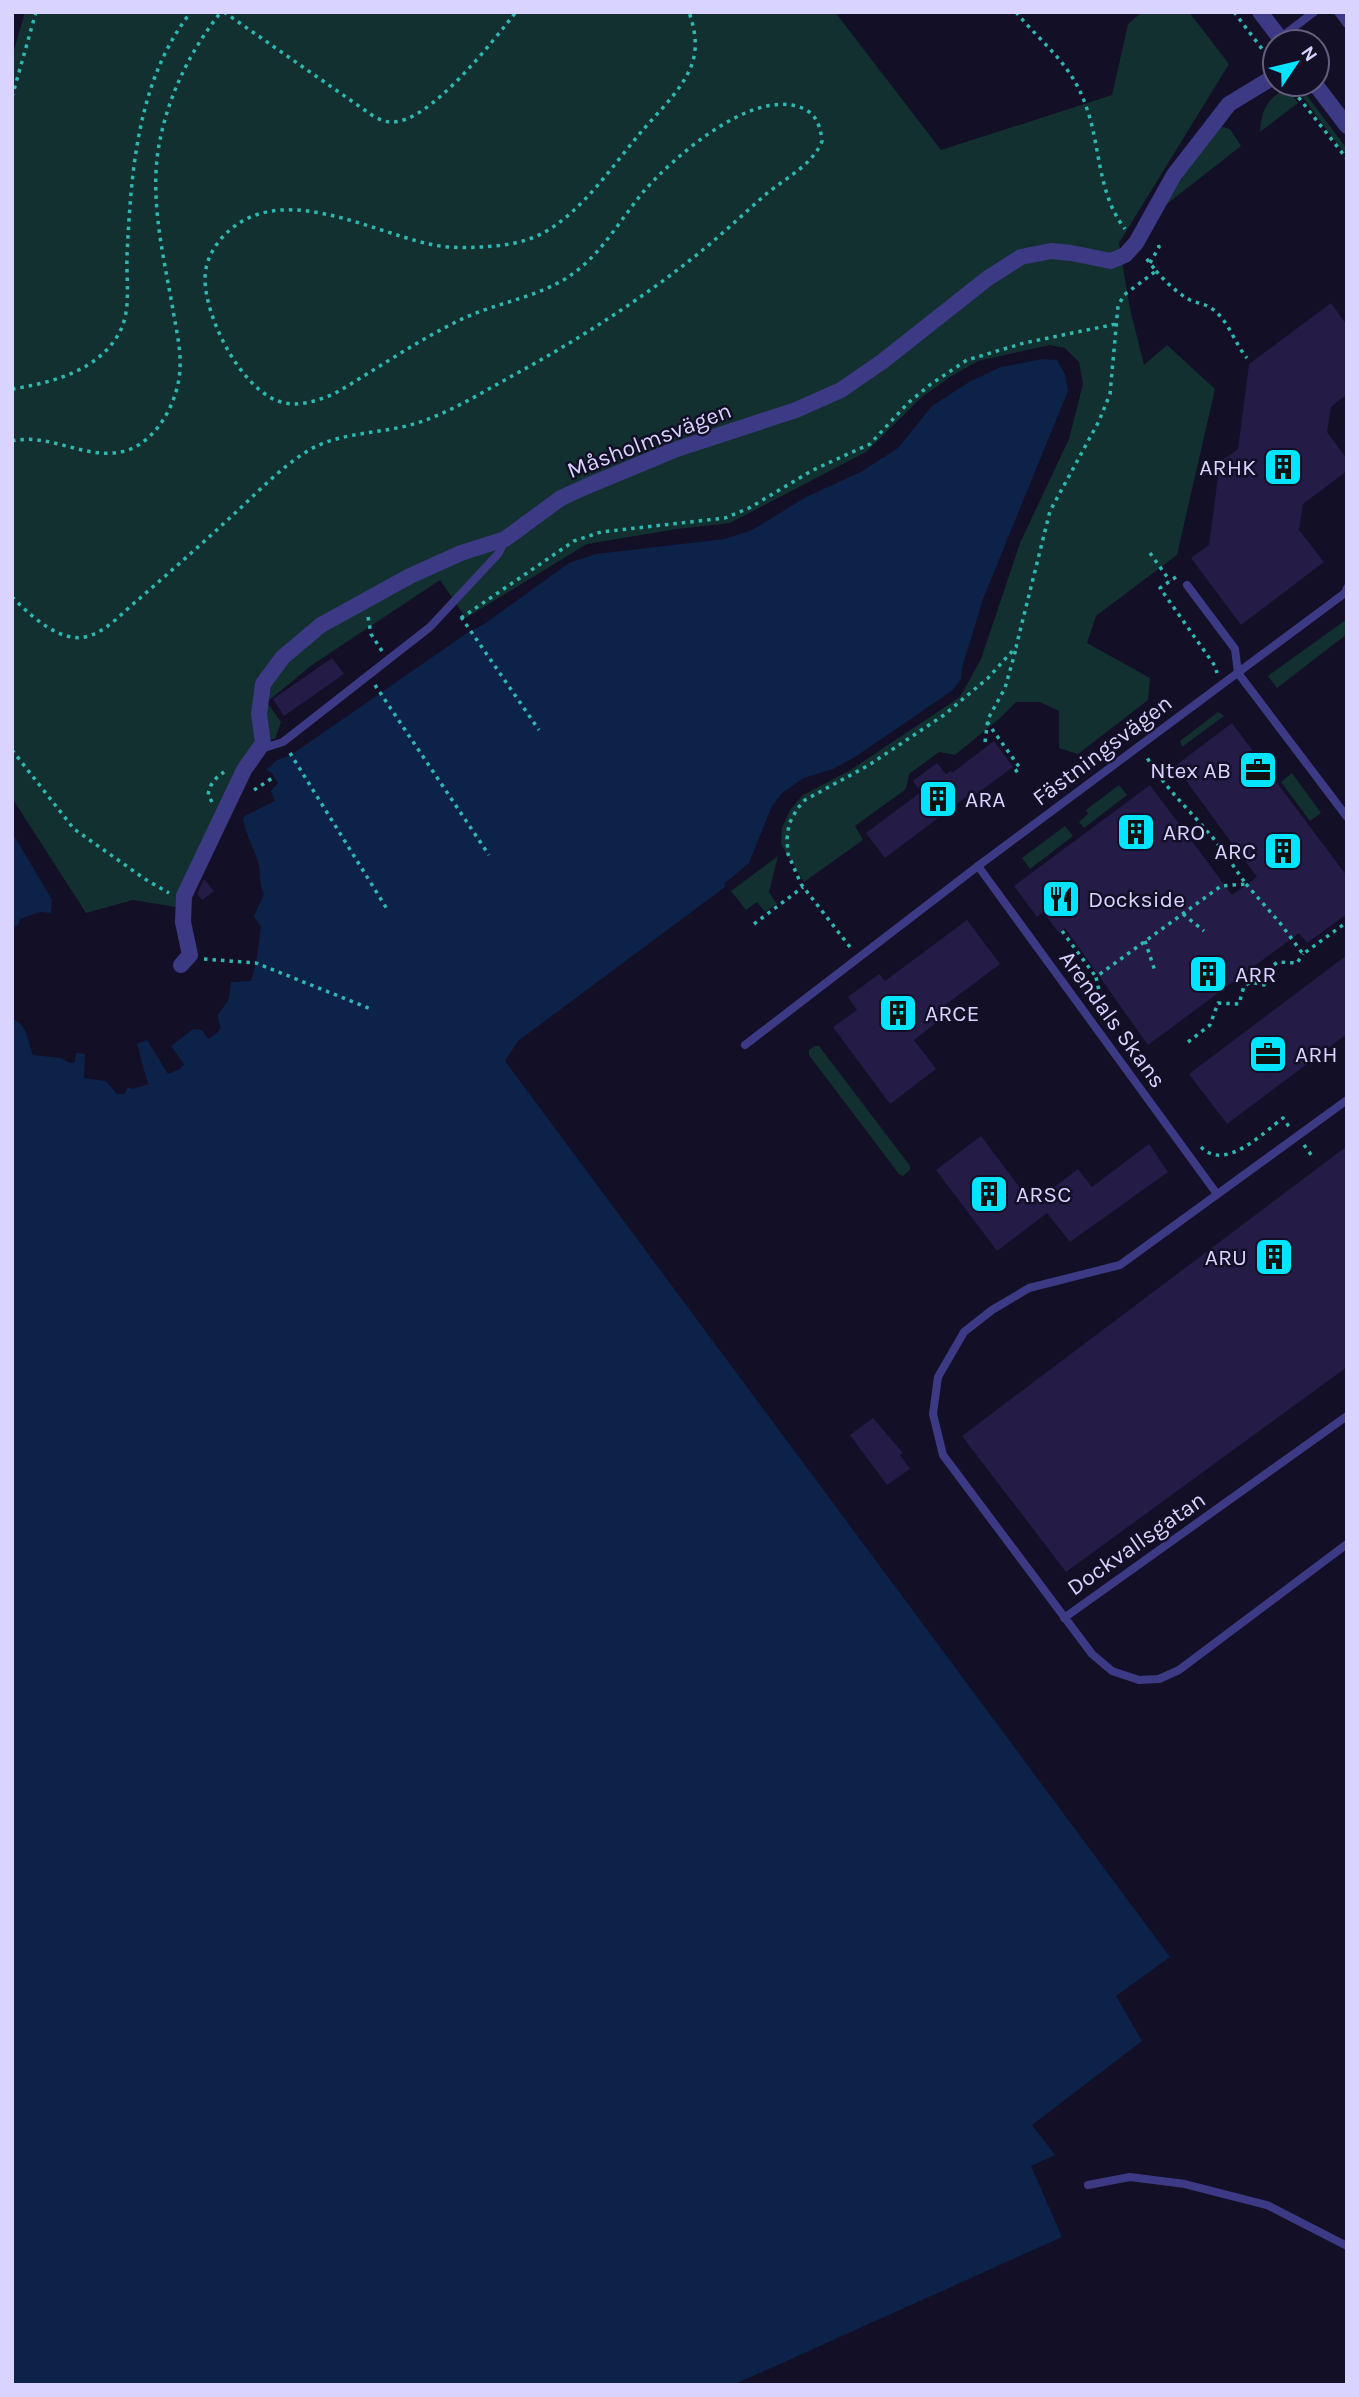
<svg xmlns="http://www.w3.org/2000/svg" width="1359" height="2397" font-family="Karla,sans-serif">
  <rect width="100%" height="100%" fill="#130f26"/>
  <g fill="#12302f">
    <path d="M25,12h810l106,138 171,-55 16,-71 14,-12h47l40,52 -110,179 11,66 14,56 23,-20 48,44 -38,166 -81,61 -9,27 63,35 -2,22 -70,54 -19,-6v-37l-19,-9h-24l-16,16 -45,37 -16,-3 -30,22 -3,15 -51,37 8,14 -59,42 -23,-38 1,-16 8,-18 13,-15 46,-24 111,-74 21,-38 39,-116 49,-104 14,-55 -4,-22 -14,-14 -15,-3 -72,16 -25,14 -31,22 -56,55 -136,71 -53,6 -90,15 -121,74 -26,-38 -128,85 -45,37 14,20 -6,17 -21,3 -78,165 -43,-7 -47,13 -74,-115v-741z"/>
    <path d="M1288,89l10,14 -38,29c1,-20 7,-36 28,-43z"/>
    <path d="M1299,92h4l5,5 39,52v8z"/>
    <path d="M1219,126l11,3 11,17 -78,61 38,-58z"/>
    <path d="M1347,619v15l-70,54 -9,-12z"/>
    <path d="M1218,712l6,4 -42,31 -2,-6z"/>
    <path d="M1292,773l29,40 -11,8 -29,-39z"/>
    <path d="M1119,785l8,10 -43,33 -5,-6 9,-8 -2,-4z"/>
    <path d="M1065,826l8,10 -43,33 -8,-11z"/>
    <path d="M778,856l-9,36 8,12 -12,8 -8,-10 -11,8 -15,-19z"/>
    <path d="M815,1046h4l91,120v4l-7,6 -4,-2 -90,-119v-5z"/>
  </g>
  <g fill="#0c2248">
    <path d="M1043,359l14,1 8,14 3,17 -85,208 -21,69 -1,11 -8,11 -98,67 -22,12 -29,9 -22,15 -10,13 -23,57 -25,21 1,3 -207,154 -13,20 665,896 -54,39 26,45 -110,84 23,30 -24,11 31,71 -329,148h-721v-1366c15,4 16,23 21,36l28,3 9,5 5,-1 1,-9 9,1 -1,24 22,3 11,13h8l2,-7 6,2 15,-5 -11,-40 10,-4 21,34 12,-5 4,-5 -13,-18 22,-17 9,1 6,9 9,-6 4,-6c-8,-14 2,-16 7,-27 2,-5 2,-12 3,-18l20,-1 5,-18 5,-36 -7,-11 10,-22c-5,-10 -3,-17 -5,-28 -4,-18 -14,-30 -16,-49l32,-16 -4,-10 7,-8 -6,-10 -6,-3 11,-10 14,-5 179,-124 13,-6 86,-62 27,-9 129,-15 27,-9 54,-33 55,-25 37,-24 34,-42 37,-24 32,-15z"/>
    <path d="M12,832l40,68 -1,13 -11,-1 -20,7 -2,7h-6z"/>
  </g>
  <g fill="#241b47">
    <path d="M1331,303l16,22v69l-16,13 -4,25 20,27v12l-44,33 -4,26 25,32 -83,63 -50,-67 18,-13 11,-83 18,-13 11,-85z"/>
    <path d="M332,658l12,16 -60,42 -11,-17z"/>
    <path d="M1232,723l115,153v38l-40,29 -8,-10 -151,112 -83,-117 -6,5 -16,-21 -6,5 -23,-31 136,-101 82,110 25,-18 -82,-111z"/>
    <path d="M994,741l19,26 -45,33 -2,-3 -81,61 -19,-25 55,-41 -8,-11 24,-18 9,11 5,-3 1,2z"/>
    <path d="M204,879l10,12 -12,9 -5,-6z"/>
    <path d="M967,920l33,44 -60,45 5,7 -31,24 22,29 -46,35 -57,-77 24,-17 -9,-13 31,-23 6,7z"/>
    <path d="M1347,955v79l-120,90 -38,-50z"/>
    <path d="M981,1136l51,68 46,-35 14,18 57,-43 19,28 -98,70 -23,-29 -50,38 -61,-81z"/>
    <path d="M1347,1146v221l-281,205 -104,-136z"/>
    <path d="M873,1418l30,35 -3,2 10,14 -23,16 -37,-50z"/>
  </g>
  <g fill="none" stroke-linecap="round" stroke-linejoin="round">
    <g stroke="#2fb8b0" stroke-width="3.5" stroke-dasharray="3.5 5" stroke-linecap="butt">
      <path d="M224,12l142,99c7,5 16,11 25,11 38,2 102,-81 125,-110"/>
      <path d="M1016,12c28,34 55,51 70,94 15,41 11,87 39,123"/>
      <path d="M1234,12l38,50"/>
      <path d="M1288,84l59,75"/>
      <path d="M12,97l24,-85"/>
      <path d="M1150,263l9,-16 -1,-3"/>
      <path d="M1156,271c10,11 21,22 34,29 7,3 15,4 21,8 18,12 23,35 36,50"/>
      <path d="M12,389c39,-6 85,-18 106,-54 14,-23 8,-53 9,-79 4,-83 10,-176 64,-244"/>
      <path d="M12,441c39,-9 77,22 116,9 31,-11 51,-51 52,-82 1,-17 -3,-35 -6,-52 -9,-54 -24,-110 -16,-165 8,-51 31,-99 63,-139"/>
      <path d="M1150,553l20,28"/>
      <path d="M1176,577l-16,11 55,78 2,7"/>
      <path d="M12,597c18,18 49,48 77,39 19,-6 35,-25 50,-37 32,-28 64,-56 95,-85 23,-21 45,-45 72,-62 34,-22 79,-17 117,-31 31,-11 60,-29 89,-45 62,-34 122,-72 177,-115 27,-21 51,-44 76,-66 20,-17 47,-29 57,-54 -2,-18 -7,-30 -26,-35 -49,-13 -122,51 -152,85 -21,25 -39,57 -65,78 -35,29 -82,32 -121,52 -43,21 -83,49 -124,73 -18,7 -37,14 -56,7 -38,-14 -73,-84 -73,-122 0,-15 6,-28 15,-39 53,-63 146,-10 209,4 17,4 35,4 52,3 21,-1 43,-4 62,-14 40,-22 69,-67 99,-102 17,-20 41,-42 50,-67 6,-18 3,-34 -3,-52"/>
      <path d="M368,617l3,17 11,17"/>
      <path d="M461,617l78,113"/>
      <path d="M461,618l113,-77 27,-9 124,-14 24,-10 64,-38 57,-26 38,-41 23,-19 36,-24 57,-17 92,-19"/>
      <path d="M375,685l114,170"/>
      <path d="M987,722l33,46 -8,6"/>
      <path d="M985,742l3,-23 17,-31 11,-39"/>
      <path d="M12,750l62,79 71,50 24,14"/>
      <path d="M290,753l97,156"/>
      <path d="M254,790l20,-13"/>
      <path d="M212,802l-4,-7c2,-11 6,-16 16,-23"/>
      <path d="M1246,884l34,39 23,31 44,-32"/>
      <path d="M1183,914l21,17"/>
      <path d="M754,924l49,-37"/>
      <path d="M1062,931l34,46"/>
      <path d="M1145,941l10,30"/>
      <path d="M850,947l-49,-63 -13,-30 -1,-15 2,-15 8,-15 8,-9 64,-35 75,-50 44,-37 28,-31 34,-136 49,-90 11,-27 8,-88 6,-11 32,-24 -10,-13"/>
      <path d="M204,959l52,4 115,46"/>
      <path d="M1104,1014l-8,-37 125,-91 25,-2c-13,-18 -25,-38 -40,-54 -23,-27 -41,-42 -60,-74"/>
      <path d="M1188,1042l22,-17 8,-22 21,1 5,-18 7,-4 13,3 5,-17 9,-6 19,1 6,-9"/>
      <path d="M1304,1145l8,11"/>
      <path d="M1201,1147c24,25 62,-14 82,-29l7,10"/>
    </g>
    <g stroke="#3d3a85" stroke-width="8">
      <path d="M1338,12l9,12"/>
      <path d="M1280,38l34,-26"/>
      <path d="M1187,585l48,64 3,24 109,144"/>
      <path d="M261,749l22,-7 147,-115 69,-74 6,-14"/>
      <path d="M978,866l239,328"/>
      <path d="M745,1045l233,-179 367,-273 2,-5"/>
      <path d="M1347,1100l-227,165 -91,23 -37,22 -28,22 -26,45 -5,37 10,41 149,199 20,17 27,9 20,-1 20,-9 168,-126"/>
      <path d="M1064,1618l283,-202"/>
      <path d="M1088,2185l42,-8 55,7 82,21 80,41"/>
    </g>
    <g stroke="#3d3a85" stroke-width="16">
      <path d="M1260,12l23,30"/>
      <path d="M1315,84l32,42"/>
      <path d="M181,965l9,-10 -7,-33 1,-26 60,-126 19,-27 -4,-29 4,-30 20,-27 38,-32 89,-49 51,-23 44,-14 56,-41 24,-11 89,-37 122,-40 45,-20 42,-29 105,-83 33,-21 30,-6 20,2 40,8 14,-6 11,-12 38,-68 55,-71 46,-28"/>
    </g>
  </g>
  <defs>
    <symbol id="building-square" viewBox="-11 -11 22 22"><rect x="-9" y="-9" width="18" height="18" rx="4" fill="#00e5ff" stroke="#130f26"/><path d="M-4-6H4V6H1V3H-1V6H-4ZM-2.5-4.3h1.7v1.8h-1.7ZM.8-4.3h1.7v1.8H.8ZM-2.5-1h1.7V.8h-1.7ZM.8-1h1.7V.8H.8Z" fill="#111"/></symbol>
    <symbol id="office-square" viewBox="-11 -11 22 22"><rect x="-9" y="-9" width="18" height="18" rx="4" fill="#00e5ff" stroke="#130f26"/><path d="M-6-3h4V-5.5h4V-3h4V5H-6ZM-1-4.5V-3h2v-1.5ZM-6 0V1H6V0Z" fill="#111"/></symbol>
    <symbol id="restaurant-square" viewBox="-11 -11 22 22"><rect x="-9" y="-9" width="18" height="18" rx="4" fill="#00e5ff" stroke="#130f26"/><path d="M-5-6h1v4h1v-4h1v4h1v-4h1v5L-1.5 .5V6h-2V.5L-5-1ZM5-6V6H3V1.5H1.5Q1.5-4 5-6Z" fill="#111"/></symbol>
  </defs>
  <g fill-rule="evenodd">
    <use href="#building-square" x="1261" y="445" width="44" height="44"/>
    <use href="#office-square" x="1236" y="748" width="44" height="44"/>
    <use href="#building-square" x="916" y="777" width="44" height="44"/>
    <use href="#building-square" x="1114" y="810" width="44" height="44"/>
    <use href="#building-square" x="1261" y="829" width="44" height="44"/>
    <use href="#restaurant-square" x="1039" y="877" width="44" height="44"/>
    <use href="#building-square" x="1186" y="952" width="44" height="44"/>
    <use href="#building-square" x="876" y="991" width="44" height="44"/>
    <use href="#office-square" x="1246" y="1032" width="44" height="44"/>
    <use href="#building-square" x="967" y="1172" width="44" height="44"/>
    <use href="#building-square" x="1252" y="1235" width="44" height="44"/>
  </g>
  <g text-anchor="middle" stroke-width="5" stroke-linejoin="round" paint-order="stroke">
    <g font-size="23" fill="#d9d4ff" stroke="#130f26">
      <text transform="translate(649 440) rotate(-21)" y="8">Måsholmsvägen</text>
      <text transform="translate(1102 750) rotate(-37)" y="8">Fästningsvägen</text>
      <text transform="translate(1113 1019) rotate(54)" y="8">Arendals Skans</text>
      <text transform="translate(1136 1543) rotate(-35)" y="8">Dockvallsgatan</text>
    </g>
    <g font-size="23" fill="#d9d4ff" stroke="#130f26" text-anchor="start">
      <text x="1256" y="475" text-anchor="end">ARHK</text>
      <text x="1231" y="778" text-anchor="end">Ntex AB</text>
      <text x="965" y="807">ARA</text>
      <text x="1163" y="840">ARO</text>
      <text x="1256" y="859" text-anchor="end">ARC</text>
      <text x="1088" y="907">Dockside</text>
      <text x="1235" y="982">ARR</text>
      <text x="925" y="1021">ARCE</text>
      <text x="1295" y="1062">ARH</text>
      <text x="1016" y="1202">ARSC</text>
      <text x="1247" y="1265" text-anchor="end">ARU</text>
    </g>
  </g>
  <rect width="1359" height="2397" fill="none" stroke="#d9d4ff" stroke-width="28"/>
  <g transform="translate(1296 63) rotate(55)"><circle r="33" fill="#130f26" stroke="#625e7d" stroke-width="2"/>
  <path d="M0-5L12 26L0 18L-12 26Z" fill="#00e5ff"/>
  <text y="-10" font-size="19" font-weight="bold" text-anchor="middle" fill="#d9d4ff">N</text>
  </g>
</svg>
